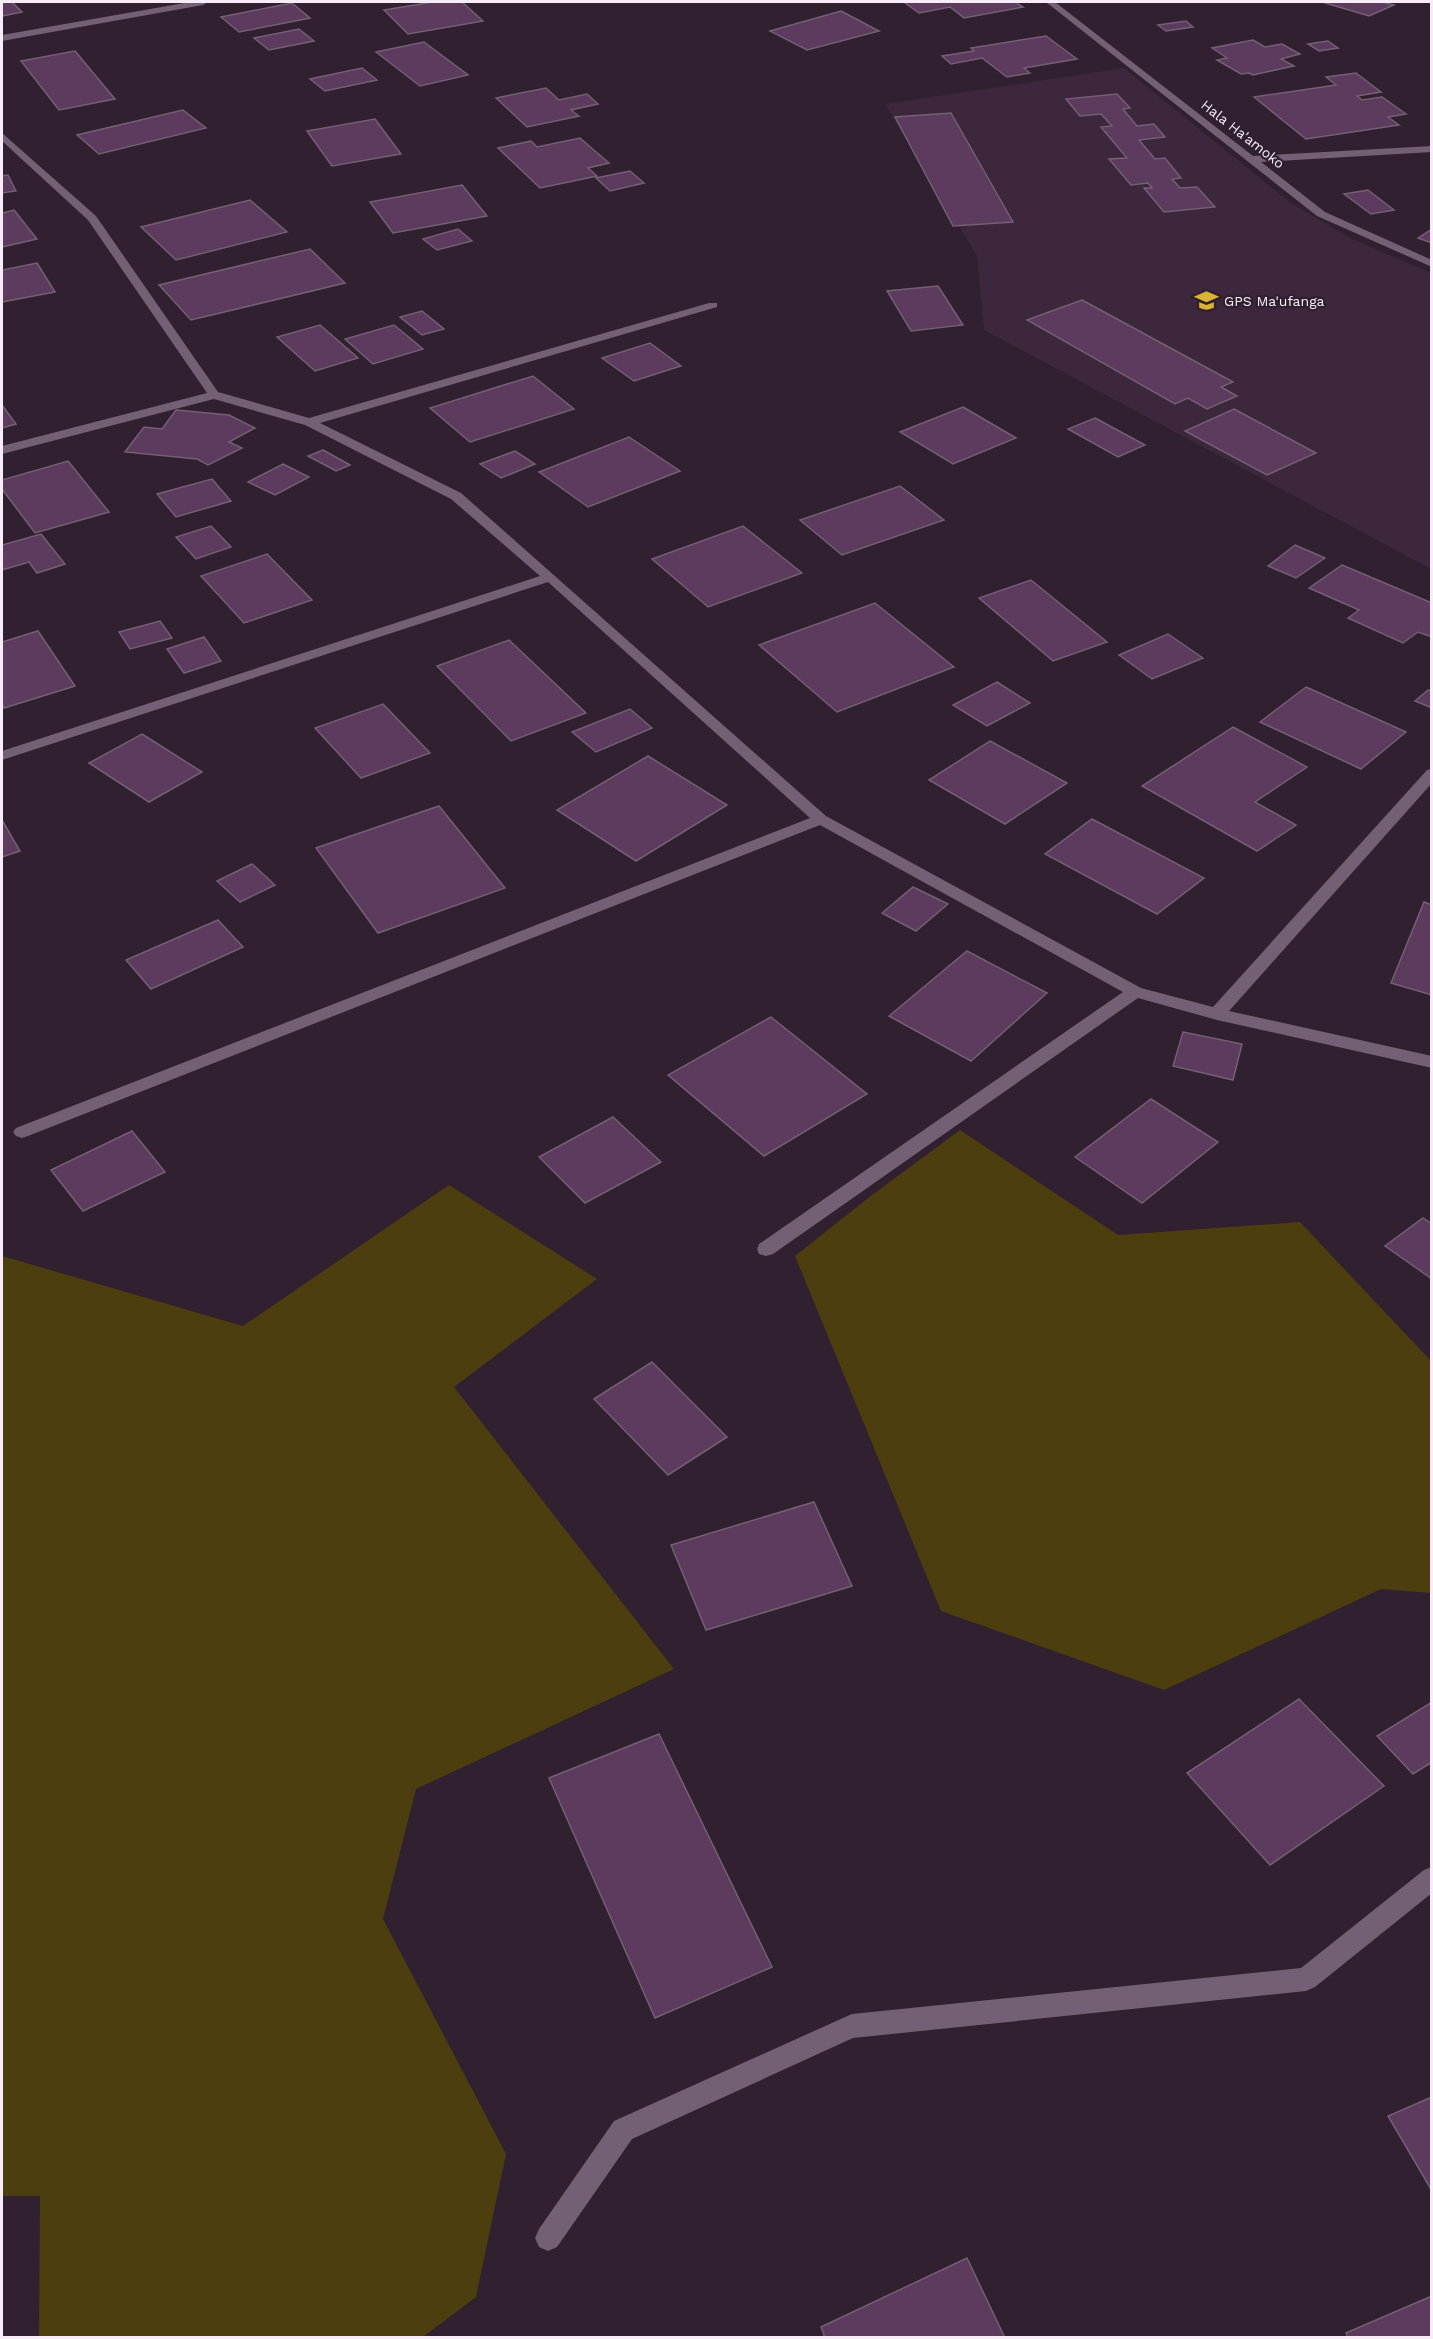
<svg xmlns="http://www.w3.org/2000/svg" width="1433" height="2339" font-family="'Work Sans',sans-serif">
  <rect width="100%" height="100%" fill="#302030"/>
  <path fill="#3c273d" d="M1124,68l167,135 59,35 81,35v296l-447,-239 -7,-74 -92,-152z"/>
  <g fill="#4d3e0f">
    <path d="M960,1130l158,105 182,-13 131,139v232l-50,-4 -217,101 -223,-79 -146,-355 77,-61z"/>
    <path d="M449,1185l148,94 -143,108 220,282 -258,120 -33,130 123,235 -30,143 -53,40h-384l1,-141h-38v-940l241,70z"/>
  </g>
  <g fill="#5c3b5f" stroke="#736073" stroke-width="1.5">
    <path d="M2,2h10l10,10 -20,4z"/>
    <path d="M433,2h29l21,19 -75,13 -24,-24z"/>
    <path d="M904,2h111l8,5 -59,11 -14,-11 -31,6z"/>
    <path d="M1322,2h60l12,3 -25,11z"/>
    <path d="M292,3l18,15 -71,14 -18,-15z"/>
    <path d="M841,11l38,20 -72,19 -37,-19z"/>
    <path d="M1186,21l7,6 -27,4 -8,-6z"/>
    <path d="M299,29l15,12 -45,9 -15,-12z"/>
    <path d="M1046,36l31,23 -53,9 6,5 -23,4 -25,-19 -31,6 -9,-8 32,-5 -3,-3z"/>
    <path d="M1253,40l12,7 17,-3 18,10 -19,5 13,7 -41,9 -4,-2 -8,1 -24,-14 10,-2 -15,-10z"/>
    <path d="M1328,41l10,7 -19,3 -11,-7z"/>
    <path d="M424,42l44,33 -48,11 -44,-34z"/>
    <path d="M75,51l40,48 -56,11 -38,-49z"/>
    <path d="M362,68l15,12 -52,11 -15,-12z"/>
    <path d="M1356,73l25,19 -24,4 5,4 20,-3 24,17 -18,3 11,8 -93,14 -52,-42 82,-12 -10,-8z"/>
    <path d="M546,88l13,12 28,-6 11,10 -27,6 8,6 -52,11 -31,-29z"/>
    <path d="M1117,94l13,14 -7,1 14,17 17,-2 11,13 -26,3 16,19 10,-1 16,20 -9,1 8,9 17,-1 18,20 -51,5 -20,-24h8l-4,-5 -17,2 -22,-26 18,-1 -26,-31 11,-1 -11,-12 -21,2 -14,-17z"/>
    <path d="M183,110l23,18 -107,26 -22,-19z"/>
    <path d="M951,113l62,109 -60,4 -58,-109z"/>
    <path d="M375,119l26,35 -69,12 -25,-35z"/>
    <path d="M580,138l29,25 -21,5 9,8 -57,12 -42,-40 33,-7 6,6z"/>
    <path d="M630,171l14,12 -34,8 -14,-13z"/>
    <path d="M8,175l8,16 -14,2v-17z"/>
    <path d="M462,185l25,31 -94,17 -23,-31z"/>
    <path d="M1368,190l26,20 -23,4 -27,-20z"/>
    <path d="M250,200l37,32 -111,28 -35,-33z"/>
    <path d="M14,210l23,29 -35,8v-34z"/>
    <path d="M458,229l14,12 -35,9 -14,-11z"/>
    <path d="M1432,229v14l-14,-5z"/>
    <path d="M310,249l35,34 -154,37 -32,-35z"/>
    <path d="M37,263l18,29 -53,10v-32z"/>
    <path d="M938,286l25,39 -52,6 -24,-40z"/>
    <path d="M1082,300l151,82 -12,5 16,9 -30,13 -19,-11 -13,6 -148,-84z"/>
    <path d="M422,311l22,18 -22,6 -22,-18z"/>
    <path d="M320,325l38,33 -43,13 -38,-34z"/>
    <path d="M394,325l29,24 -50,15 -28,-25z"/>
    <path d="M650,343l31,23 -47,15 -32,-23z"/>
    <path d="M533,376l41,33 -104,33 -40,-34z"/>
    <path d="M2,405l14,19 -14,4z"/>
    <path d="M963,407l53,31 -63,26 -53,-32z"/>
    <path d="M1234,409l82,44 -49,22 -82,-44z"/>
    <path d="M176,410l53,5 26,13 -26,14 13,6 -34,17 -11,-6 -72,-7 19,-25 18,2z"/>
    <path d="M1095,418l50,27 -27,12 -50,-28z"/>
    <path d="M629,437l51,34 -92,36 -49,-35z"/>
    <path d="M323,450l27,15 -14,6 -28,-15z"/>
    <path d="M515,451l20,13 -34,14 -21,-14z"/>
    <path d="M68,461l41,51 -74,21 -33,-44v-9z"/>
    <path d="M283,464l26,13 -34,18 -27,-13z"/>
    <path d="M212,479l19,22 -55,16 -19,-23z"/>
    <path d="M900,486l44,34 -102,35 -42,-35z"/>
    <path d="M211,526l20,21 -35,12 -20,-22z"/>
    <path d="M743,526l59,47 -94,34 -56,-48z"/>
    <path d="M41,534l24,30 -28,9 -8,-11 -27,8v-25z"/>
    <path d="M1295,545l30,13 -29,20 -28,-12z"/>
    <path d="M267,554l45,46 -68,23 -43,-47z"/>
    <path d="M1342,565l90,38v34l-14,-5 -15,11 -55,-25 11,-8 -50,-22z"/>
    <path d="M1031,580l76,62 -54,19 -74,-63z"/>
    <path d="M875,603l79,64 -117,45 -78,-67z"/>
    <path d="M160,621l12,17 -42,11 -11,-17z"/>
    <path d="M38,631l37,55 -71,22 -2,-5v-61z"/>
    <path d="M1168,634l35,24 -51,21 -33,-24z"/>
    <path d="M204,637l17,24 -37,12 -17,-24z"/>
    <path d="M509,640l77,73 -75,28 -74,-75z"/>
    <path d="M997,682l33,21 -43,23 -34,-21z"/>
    <path d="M1306,687l100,45 -45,37 -101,-47z"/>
    <path d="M1428,690l4,1v17l-17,-7z"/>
    <path d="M383,704l47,49 -69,25 -46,-50z"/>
    <path d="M630,709l22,19 -56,24 -24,-20z"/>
    <path d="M1233,727l74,40 -52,35 41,23 -39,26 -115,-65z"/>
    <path d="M142,734l60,38 -53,30 -60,-39z"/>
    <path d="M990,741l77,42 -62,41 -76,-44z"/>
    <path d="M648,756l79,49 -91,56 -79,-51z"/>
    <path d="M439,806l66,82 -127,45 -62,-85z"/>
    <path d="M1092,819l112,59 -47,36 -112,-60z"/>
    <path d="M2,820l18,31 -18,6z"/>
    <path d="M252,864l23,21 -35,17 -23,-21z"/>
    <path d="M913,887l35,17 -32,27 -34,-18z"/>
    <path d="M1424,902l8,3v90l-41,-12z"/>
    <path d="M218,920l25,27 -92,42 -25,-29z"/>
    <path d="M967,951l80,42 -76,68 -82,-45z"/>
    <path d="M771,1017l96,77 -103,62 -96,-81z"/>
    <path d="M1183,1032l59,12 -9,36 -60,-14z"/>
    <path d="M1151,1099l67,43 -76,61 -67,-46z"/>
    <path d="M613,1117l48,45 -76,41 -46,-46z"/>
    <path d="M132,1131l33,41 -82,39 -32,-41z"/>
    <path d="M1423,1218l9,6v55l-47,-33z"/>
    <path d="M652,1362l75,75 -59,38 -74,-76z"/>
    <path d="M814,1502l38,84 -146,44 -35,-85z"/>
    <path d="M1299,1699l85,87 -114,79 -83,-92z"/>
    <path d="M1432,1702v60l-19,12 -36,-38z"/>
    <path d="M659,1734l113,233 -117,51 -106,-240z"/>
    <path d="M1432,2097v94l-44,-75z"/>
    <path d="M967,2258l38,80h-180l-4,-11z"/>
    <path d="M1432,2296v42h-84l-2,-5z"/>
  </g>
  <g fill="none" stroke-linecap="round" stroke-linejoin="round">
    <g fill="#736074" fill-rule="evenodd">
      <path d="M1046,2h9l198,154 179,-10v6l-171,10 64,50 107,48v7l-115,-51z"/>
      <path d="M2,133l94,83 122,176 91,26 400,-115h8v4l-397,116 141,70 365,323 315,172 72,19 214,-237 5,-1v14l-203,228 203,45v12l-215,-48 -79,-22 -365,256 -7,2 -7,-2 -2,-5 2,-5 364,-252 -303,-167 -792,311 -6,2 -6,-2 -3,-4 3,-4 794,-310 -262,-236 -546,178v-9l538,-175 -89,-77 -146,-74 -91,-26 -212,55v-8l205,-53 -119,-173 -86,-79z"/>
      <path d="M1432,1867v26l-117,94 -9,4 -453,47 -221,101 -75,108 -9,4 -9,-4 -4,-9 4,-9 75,-108 229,-103 9,-4 449,-46 123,-98z"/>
    </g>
    <path fill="#736074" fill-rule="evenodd" d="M190,2h18l-5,3 -201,36v-6z"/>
  </g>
  <defs>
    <symbol id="school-bare" viewBox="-9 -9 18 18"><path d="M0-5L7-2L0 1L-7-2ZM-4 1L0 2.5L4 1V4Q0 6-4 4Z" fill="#dab333" stroke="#302030" stroke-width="2.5" paint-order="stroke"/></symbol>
  </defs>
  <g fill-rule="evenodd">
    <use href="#school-bare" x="1190" y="284" width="33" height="33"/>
  </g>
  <g text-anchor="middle" stroke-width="4.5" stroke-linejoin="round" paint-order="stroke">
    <g font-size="14" fill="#f7ecf7" stroke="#302030">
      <text transform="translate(1243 134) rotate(38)" y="5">Hala Ha'amoko</text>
    </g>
    <g font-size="14" fill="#f7ecf7" stroke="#302030" text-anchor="start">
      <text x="1224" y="306">GPS Ma'ufanga</text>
    </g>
  </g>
  <rect width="1433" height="2339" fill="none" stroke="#f7ecf7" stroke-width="6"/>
</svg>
